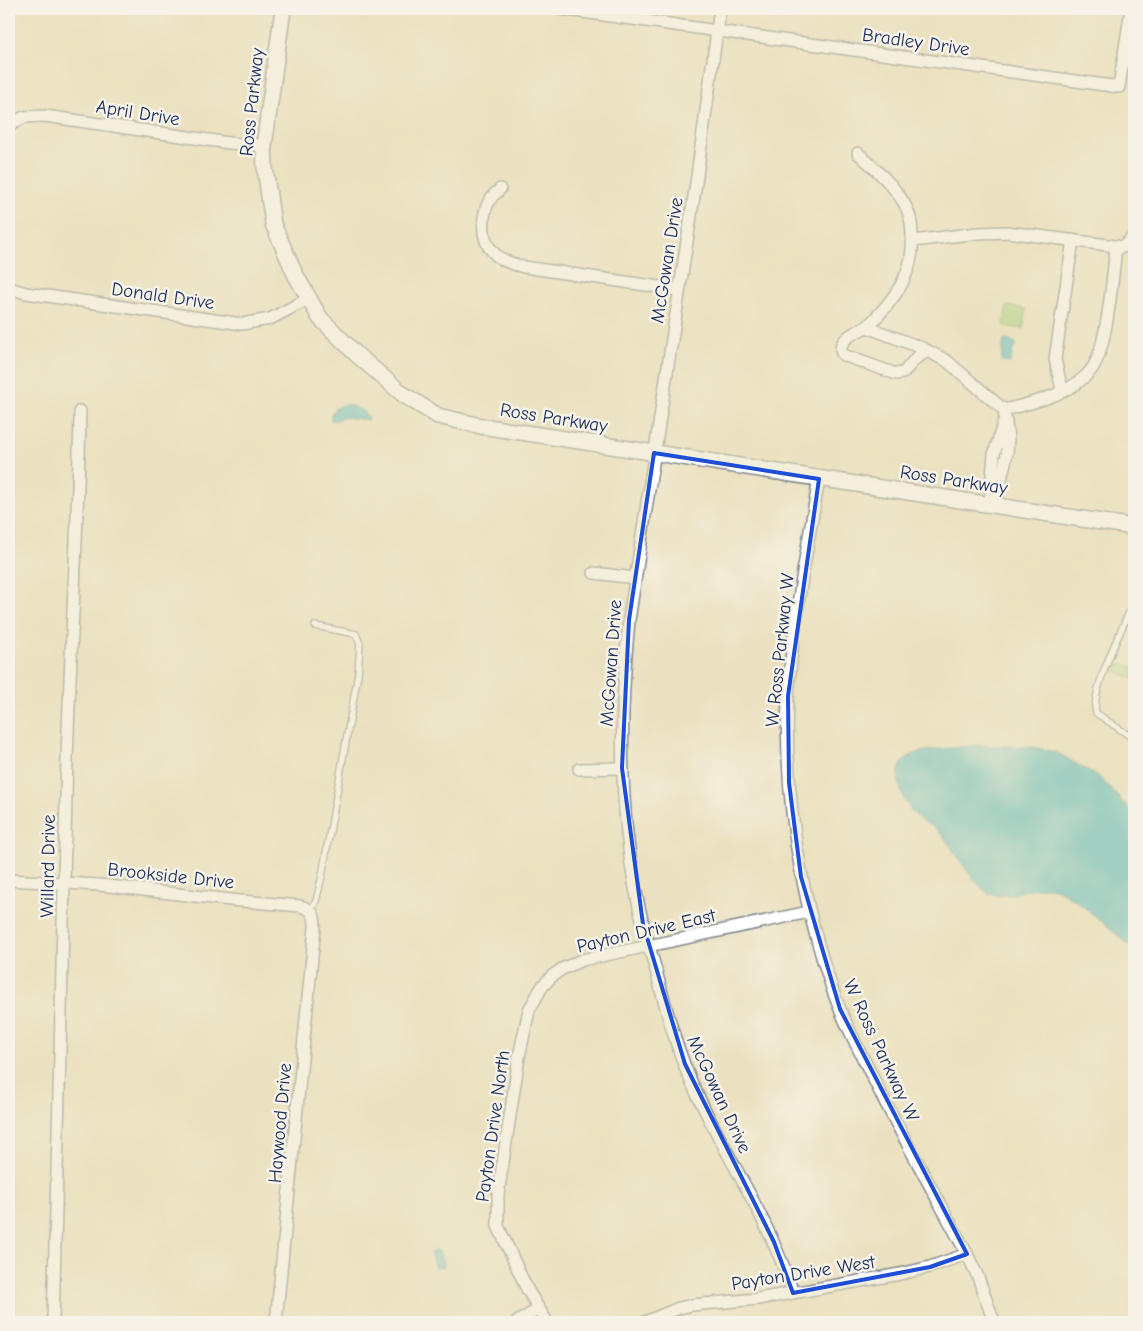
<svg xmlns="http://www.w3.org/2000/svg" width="1143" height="1331" font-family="'Comic Neue',sans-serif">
  <rect width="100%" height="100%" fill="#f7f3e8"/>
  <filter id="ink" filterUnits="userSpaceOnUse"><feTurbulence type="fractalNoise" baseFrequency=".02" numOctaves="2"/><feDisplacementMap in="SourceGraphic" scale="10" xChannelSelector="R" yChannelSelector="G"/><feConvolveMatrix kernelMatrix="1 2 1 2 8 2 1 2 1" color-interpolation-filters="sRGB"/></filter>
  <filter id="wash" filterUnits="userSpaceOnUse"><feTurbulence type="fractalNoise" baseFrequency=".0096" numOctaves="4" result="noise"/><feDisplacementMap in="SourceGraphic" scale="20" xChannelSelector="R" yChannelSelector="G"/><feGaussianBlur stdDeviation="1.12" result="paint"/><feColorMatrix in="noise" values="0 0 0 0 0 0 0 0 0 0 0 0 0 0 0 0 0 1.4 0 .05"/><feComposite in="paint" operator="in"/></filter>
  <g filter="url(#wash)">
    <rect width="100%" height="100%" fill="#ebe1c0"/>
    <g fill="#a3cf7c" stroke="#5f7f6d">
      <path d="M1007,306l19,3 -3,20 -19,-3z"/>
      <path d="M1122,663l12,4v12l-21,-9 3,-4z"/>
    </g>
    <g fill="#4bb9c4" stroke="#337491">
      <path d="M1004,339l12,4v4h-2l-4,16 -9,-2z"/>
      <path d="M347,404l14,6 8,7 -1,3 -25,-3 -8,4 -4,-1c-2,-11 8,-14 16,-16z"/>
      <path d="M976,745l57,2 23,5 43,25 35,37v136c-14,-13 -69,-62 -84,-63 -18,-2 -45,14 -60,7 -18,-9 -37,-49 -53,-64 -6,-6 -16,-8 -22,-15 -9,-9 -14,-21 -16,-33 -5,-28 23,-32 43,-33 12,-1 23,-3 34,-4z"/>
      <path d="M436,1250l3,1 4,13v3l-8,1 -5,-15z"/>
    </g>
  </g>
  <g filter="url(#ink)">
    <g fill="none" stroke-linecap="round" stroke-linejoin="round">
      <defs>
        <g id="service">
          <path d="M1134,601c-10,25 -44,89 -38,112l38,26"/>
          <path d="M311,910l5,-9 6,-25 36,-202 2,-30 -4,-10 -41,-8"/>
        </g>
        <g id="minor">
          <path d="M560,9l559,78 12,-78"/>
          <path d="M720,9l-24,174 -67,437c-10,102 -11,205 14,304 4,16 9,32 13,47 11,41 21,81 39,119 32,68 75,131 98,203"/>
          <path d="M9,126l15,-9 21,-1 184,27 35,3"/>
          <path d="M858,153c16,15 34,30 46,50 6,10 8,22 8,33 3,37 -18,64 -43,89 -7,6 -17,6 -25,16 -4,5 -4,9 -1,14l53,19 7,-1 13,-15 12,-7"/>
          <path d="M500,189c-2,3 -6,5 -8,8 -11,14 -12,42 1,55 8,9 20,12 31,15l155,23"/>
          <path d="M913,241l65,-8 29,-1 116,15 11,-11"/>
          <path d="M9,288l17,5 216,31 28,-5 38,-20"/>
          <path d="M867,327l55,21 25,13 57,49 4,28 -1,16 -12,51"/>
          <path d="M1062,390l-7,-31 18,-119"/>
          <path d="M1004,410c29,-7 68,-16 87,-40 16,-19 22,-97 25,-124"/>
          <path d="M819,479c-12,70 -27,148 -31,219 -4,101 12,198 45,293 12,35 31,68 47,101 28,54 58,108 87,162l11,23 16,45"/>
          <path d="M990,503l4,-49 10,-33"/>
          <path d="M594,573l41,5"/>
          <path d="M579,769l43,-1"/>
          <path d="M9,880l91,5 130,15 70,6c12,3 15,8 15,21l-39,395"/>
          <path d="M53,1322c5,-175 9,-351 13,-526 3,-129 12,-257 14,-385"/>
          <path d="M517,1322l22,-13"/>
          <path d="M547,1322l-20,-33 -29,-63v-31l21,-138 10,-47 13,-23 10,-11 10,-7 20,-9 227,-48"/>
          <path d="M645,1322l34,-14 13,-3 66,-6 142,-25 30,-7 37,-13"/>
        </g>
        <path id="tertiary" d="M283,9l-19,137 1,22 8,56 22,50 25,44 36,36 48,41 34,21 43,10 653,101"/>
      </defs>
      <use href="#service" stroke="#83888f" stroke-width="8"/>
      <use href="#minor" stroke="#83888f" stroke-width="14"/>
      <use href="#tertiary" stroke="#83888f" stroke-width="18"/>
      <use href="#service" stroke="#fff" stroke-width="5.5"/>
      <use href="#minor" stroke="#fff" stroke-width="11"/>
      <use href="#tertiary" stroke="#fff" stroke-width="15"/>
    </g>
  </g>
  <path d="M0 0H1143V1331H0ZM654,453l165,26 -31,217 1,87 12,94 39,132 127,245 -37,13 -137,26 -19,-51 -89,-178 -42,-140 -21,-156 7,-148z" fill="#ebe1c0" fill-opacity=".55" fill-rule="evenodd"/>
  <path fill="none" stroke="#1d4ed8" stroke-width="4" stroke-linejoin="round" d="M654,453l165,26 -31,217 1,87 12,94 39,132 127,245 -37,13 -137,26 -19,-51 -89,-178 -42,-140 -21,-156 7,-148z"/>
  <g text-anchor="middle" stroke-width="5" stroke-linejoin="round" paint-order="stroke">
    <g font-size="19" fill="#1b2f5e" stroke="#f7f3e8">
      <text transform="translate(916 41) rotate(8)" y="7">Bradley Drive</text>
      <text transform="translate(251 102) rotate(-84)" y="7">Ross Parkway</text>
      <text transform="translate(138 112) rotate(9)" y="7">April Drive</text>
      <text transform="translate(666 260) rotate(-81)" y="7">McGowan Drive</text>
      <text transform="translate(163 295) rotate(8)" y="7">Donald Drive</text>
      <text transform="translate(554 417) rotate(9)" y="7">Ross Parkway</text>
      <text transform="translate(954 479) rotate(9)" y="7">Ross Parkway</text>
      <text transform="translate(779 650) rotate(-84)" y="7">W Ross Parkway W</text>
      <text transform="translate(610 663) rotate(-86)" y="7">McGowan Drive</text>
      <text transform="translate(47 866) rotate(-89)" y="7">Willard Drive</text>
      <text transform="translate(171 875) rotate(6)" y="7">Brookside Drive</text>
      <text transform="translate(646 930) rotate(-13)" y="7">Payton Drive East</text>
      <text transform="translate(882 1050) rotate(65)" y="7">W Ross Parkway W</text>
      <text transform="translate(720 1094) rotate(65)" y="7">McGowan Drive</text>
      <text transform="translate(279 1123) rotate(-85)" y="7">Haywood Drive</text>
      <text transform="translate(492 1126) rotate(-82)" y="7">Payton Drive North</text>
      <text transform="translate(803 1272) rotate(-9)" y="7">Payton Drive West</text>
    </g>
  </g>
  <rect width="1143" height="1331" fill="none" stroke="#f7f3e8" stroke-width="30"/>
</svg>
